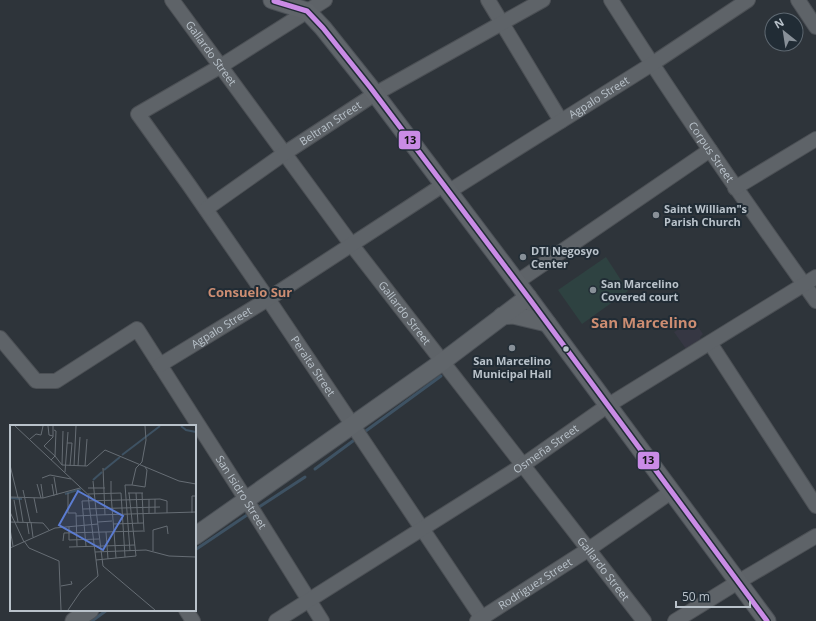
<svg xmlns="http://www.w3.org/2000/svg" width="816" height="621" font-family="'Open Sans',sans-serif">
  <rect width="100%" height="100%" fill="#2e343a"/>
  <path fill="#363743" d="M693,320l10,14 -3,3 1,2 -15,10 -12,-17z"/>
  <path fill="#2e4241" d="M606,257l22,34 -46,33 -24,-34z"/>
  <g fill="none" stroke-linecap="round" stroke-linejoin="round">
    <g stroke="#3e5263" stroke-width="3">
      <path d="M363,433l78,-57"/>
      <path d="M315,469l42,-31"/>
      <path d="M256,509l49,-32"/>
      <path d="M195,550l55,-37"/>
      <path d="M92,621l15,-11"/>
    </g>
    <defs>
      <g id="minor">
        <path id="s1" d="M172,0l179,244 293,377"/>
        <path id="s2" d="M325,0l-104,66 -83,48 51,71 79,114 216,322"/>
        <path d="M488,0l73,121"/>
        <path id="s3" d="M611,0c65,103 134,202 205,301"/>
        <path d="M798,0l18,27"/>
        <path d="M735,188l81,-49"/>
        <path id="s4" d="M448,192l204,-128 96,-64"/>
        <path id="s5" d="M206,209l79,-56 90,-59 168,-94"/>
        <path d="M517,282l193,-132"/>
        <path id="s6" d="M0,338l36,43h20l81,-52 110,172 75,120"/>
        <path d="M710,343l106,163"/>
        <path id="s7" d="M160,365l108,-66 175,-114"/>
        <path d="M186,610l7,11"/>
        <path id="s8" d="M276,621l247,-156 84,-59 209,-129"/>
        <path id="s9" d="M477,621l112,-72 82,-57"/>
        <path d="M675,621l63,-39 78,-46"/>
      </g>
      <g id="major">
        <path d="M272,0l35,11 16,17 47,59 158,210 239,324"/>
        <path d="M502,316l11,-1 34,8"/>
        <path d="M195,536l247,-174 86,-65"/>
        <path d="M74,621l16,-11"/>
      </g>
    </defs>
    <use href="#minor" stroke="#4c5055" stroke-width="16"/>
    <use href="#major" stroke="#4c5157" stroke-width="19"/>
    <use href="#minor" stroke="#5e6368" stroke-width="14"/>
    <use href="#major" stroke="#60656a" stroke-width="17"/>
    <defs>
      <path id="bus-1" d="M274,1l33,10 16,17 47,59 158,210 239,324"/>
    </defs>
    <use href="#bus-1" stroke="#212c35" stroke-width="8"/>
    <use href="#bus-1" stroke="#ca8be6" stroke-width="5"/>
  </g>
  <g fill="#889098" stroke="#212c35" stroke-width="1.5">
    <circle cx="656" cy="215" r="4"/>
    <circle cx="523" cy="257" r="4"/>
    <circle cx="593" cy="290" r="4"/>
    <circle cx="512" cy="348" r="4"/>
  </g>
  <circle fill="#b9c2ca" stroke="#212c35" stroke-width="1.5" cx="566" cy="349" r="3.5"/>
  <g text-anchor="middle" stroke-width="4" stroke-linejoin="round" paint-order="stroke">
    <g font-size="11" fill="#b9c2ca" stroke="#212c35">
      <text dy="4" stroke="none"><textPath href="#s1" startOffset="66">Gallardo Street</textPath></text>
      <text dy="4" stroke="none"><textPath href="#s4" startOffset="178">Agpalo Street</textPath></text>
      <text dy="4" stroke="none"><textPath href="#s5" startOffset="151">Beltran Street</textPath></text>
      <text dy="4" stroke="none"><textPath href="#s3" startOffset="182">Corpus Street</textPath></text>
      <text dy="4" stroke="none"><textPath href="#s1" startOffset="390">Gallardo Street</textPath></text>
      <text dy="4" stroke="none"><textPath href="#s7" startOffset="72">Agpalo Street</textPath></text>
      <text dy="4" stroke="none"><textPath href="#s2" startOffset="526">Peralta Street</textPath></text>
      <text dy="4" stroke="none"><textPath href="#s8" startOffset="320">Osmeña Street</textPath></text>
      <text dy="4" stroke="none"><textPath href="#s6" startOffset="366">San Isidro Street</textPath></text>
      <text dy="4" stroke="none"><textPath href="#s1" startOffset="714">Gallardo Street</textPath></text>
      <text dy="4" stroke="none"><textPath href="#s9" startOffset="69">Rodriguez Street</textPath></text>
    </g>
    <g font-size="11" font-weight="bold" fill="#b9c2ca" stroke="#212c35" text-anchor="start">
      <text x="664" y="213">Saint William"s<tspan x="664" dy="13">Parish Church</tspan></text>
      <text x="531" y="255">DTI Negosyo<tspan x="531" dy="13">Center</tspan></text>
      <text x="601" y="288">San Marcelino<tspan x="601" dy="13">Covered court</tspan></text>
      <text x="512" y="365" text-anchor="middle">San Marcelino<tspan x="512" dy="13">Municipal Hall</tspan></text>
    </g>
    <g font-size="13" font-weight="bold" fill="#cc8d72" stroke="#212c35">
      <text x="250" y="297">Consuelo Sur</text>
    </g>
    <g font-size="15" font-weight="bold" fill="#cc8d72" stroke="#212c35">
      <text x="644" y="328">San Marcelino</text>
    </g>
  </g>
  <g transform="translate(10 425)">
    <rect width="186" height="186" fill="#2e343a"/>
    <path fill="none" stroke="#3e5263" stroke-width="2" d="M171,1l5,4 10,2M112,30l38,-29M94,45l16,-13M83,55l9,-8M55,69l16,-5M0,73l12,1"/>
    <path fill="none" stroke="#666d74" stroke-width="1" d="M5,1l80,75 8,65 52,44M38,1l1,9 4,1M44,5l2,1 -1,25 7,9 25,1 18,-16 74,31 17,3M20,14l6,-5 5,1 2,-9M57,18h5l-2,23M41,35l4,-4 -11,-10 9,-9v-11M0,40l8,33M52,40l1,-34M64,41l2,-40M68,41l2,-29M75,41l2,-27M93,43l2,47M55,47l3,-40M44,52l3,18M32,53l8,-3 21,4M83,56l2,19M101,56v13M27,59l4,14M31,59l2,14M42,59l2,12M122,60l13,2 2,-17 -2,-3M78,63h17M13,65l7,32M58,68v20h8l1,33M111,68l4,64M118,68h15M126,68l2,30M132,68l2,39M78,69l33,-1M101,69l5,64M0,72l33,1 37,-10M9,73l4,24M24,73l3,15M4,75l4,22M73,84l77,-2M0,87l14,30M139,88v-14M145,88v-14M182,88v-17h4M87,90l99,-3M66,91l21,-1M0,97l33,1 6,7M17,97l2,12M21,97l2,15M88,97l14,-1M103,99l30,-1M59,102v13l30,-1M0,104l3,17M96,107l2,27M14,116l5,7 30,13 2,49M53,116l1,-8 79,-2M76,121l-4,-45 78,-2 7,2v12M59,122l66,-2M0,123l45,-20 43,-4M120,126l-5,-66h7l4,-17 6,-6 4,-22 -1,-14M143,126v-21l14,-4 1,8M85,127l51,-2 23,6 27,1M86,135l40,-4 -7,-63M51,161l11,-2 -1,-3M58,185l13,-19 17,-15 -10,-81"/>
    <path fill="#5b7cd2" fill-opacity="0.15" stroke="#5b7cd2" stroke-width="2" d="M68,66l45,25 -20,34 -44,-25z"/>
    <rect width="186" height="186" fill="none" stroke="#b9c2ca" stroke-width="2"/>
  </g>
  <g stroke="#212c35" stroke-width="1.5">
    <rect x="398" y="130" width="23" height="20" rx="4" fill="#ca8be6"/>
    <rect x="637" y="451" width="23" height="19" rx="4" fill="#ca8be6"/>
  </g>
  <g font-size="11" text-anchor="middle" font-weight="bold" fill="#111">
    <text x="410" y="144">13</text>
    <text x="648" y="464">13</text>
  </g>
  <g transform="translate(784 32) rotate(330)"><circle r="19" fill="#212c35" stroke="#5e6871"/>
  <path d="M0-3L7 15L0 10L-7 15Z" fill="#889098"/>
  <text y="-6" font-size="11" font-weight="bold" text-anchor="middle" fill="#b9c2ca">N</text>
  </g>
  <path d="M676 601v6h74v-6" fill="none" stroke="#b9c2ca" stroke-width="2"/>
  <text x="682" y="601" font-size="12" fill="#b9c2ca" stroke="#212c35" stroke-width="3" paint-order="stroke">50 m</text>
</svg>
